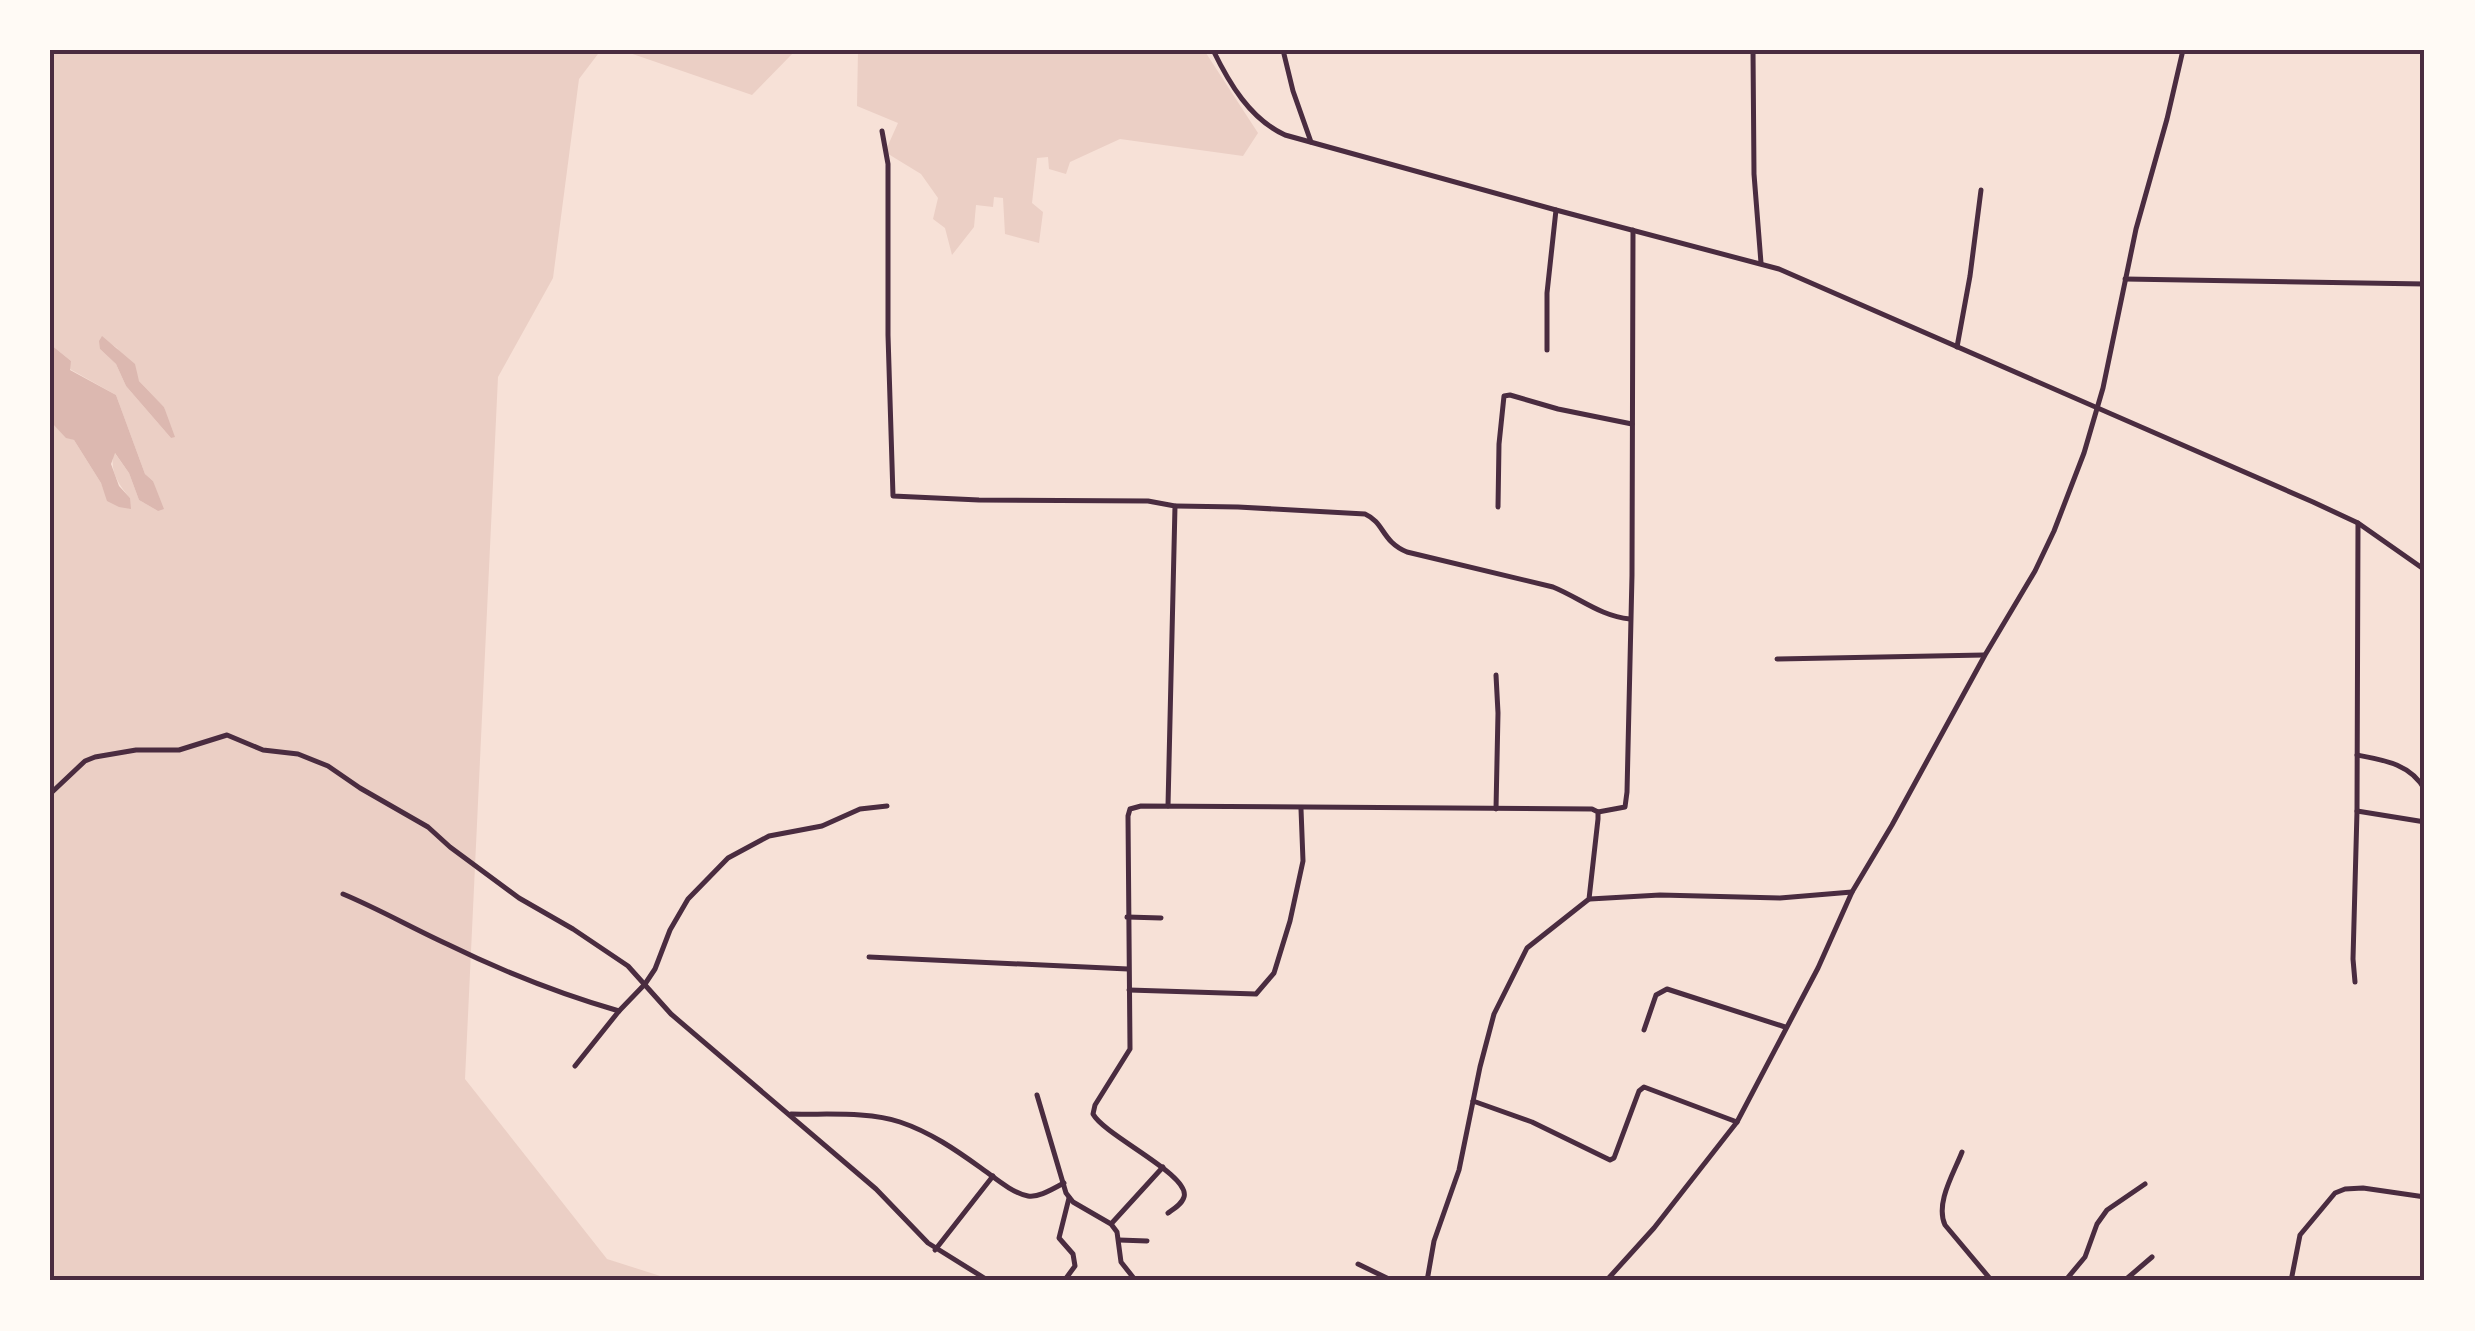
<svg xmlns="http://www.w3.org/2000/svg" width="2475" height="1331" font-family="Quicksand,sans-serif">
  <rect width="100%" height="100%" fill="#f7e1d7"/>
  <g fill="#ebcfc5" fill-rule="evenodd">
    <path d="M50,50h551l-22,29 -26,199 -55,99 -33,702 142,180 69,22h-626v-860l16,16 8,3 27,43 7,18 22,-3c-12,-14 -21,-28 -16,-46l15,21 10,27 19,11 -5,-30 -8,-7 -29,-79 -48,-27 3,-7 -21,-17zM101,337l16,11 22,33 25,26 7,31 -45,-52 -10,-22 -16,-15z"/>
    <path d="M621,50h175l-44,45z"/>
    <path d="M858,50h346l54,83 -15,23 -123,-17 -50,23 -4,12 -17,-5 -1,-12 -11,1 -5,45 11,9 -4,31 -34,-9 -2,-36 -9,-1 -1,10 -17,-2 -2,22 -22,28 -7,-27 -12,-9 5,-21 -17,-24 -36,-22 13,-29 -41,-17z"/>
  </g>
  <g fill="#dcb8b0">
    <path d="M102,336l33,28 4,17 25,26 11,30 -4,1 -45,-52 -10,-22 -16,-15 -1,-8z"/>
    <path d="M50,344l21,17 -1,9 46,25 29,79 8,7 11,28 -6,2 -19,-11 -10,-27 -14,-20 -4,11 8,22 11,12 1,11 -12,-2 -12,-6 -6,-18 -27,-43 -8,-2 -16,-17z"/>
  </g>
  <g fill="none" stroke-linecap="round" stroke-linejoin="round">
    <g stroke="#4a2c40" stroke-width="5">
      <path d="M1213,50c16,33 37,69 72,85l271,75 223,59 534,233 45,21 67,47"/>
      <path d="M1283,50l10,41 18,51"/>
      <path d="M1753,50l1,124 7,89"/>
      <path d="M882,131l6,33v171l5,161 86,4 169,1 27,5 -7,300"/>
      <path d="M2125,279l300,5"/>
      <path d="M1957,347l13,-71 11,-86"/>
      <path d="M1547,350v-57l9,-83"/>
      <path d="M1176,506l62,1 127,7c20,9 16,27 42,38l146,35c27,11 47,29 77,32"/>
      <path d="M1498,507l1,-63 5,-48 6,-1 48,14 74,15"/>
      <path d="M1777,659l207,-4"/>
      <path d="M1496,675l2,38 -2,96"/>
      <path d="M2357,755c27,5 54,9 68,35"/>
      <path d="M50,794l35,-33 10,-4 41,-7h43l48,-15 36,15 35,4 30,12 32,22 68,39 22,20 69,51 54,31 55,37 43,48 205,175 52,54 61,38"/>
      <path d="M2357,811l68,11"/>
      <path d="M1598,812l27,-5 2,-15 5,-217 1,-345"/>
      <path d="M343,894c36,15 69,34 104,50 55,27 113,50 172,67"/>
      <path d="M1590,899l70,-4 120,3 72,-6"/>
      <path d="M1127,917l34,1"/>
      <path d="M869,957l259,12"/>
      <path d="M2355,982l-2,-23 4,-148 1,-288"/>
      <path d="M1129,990l127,4 18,-21 16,-52 13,-60 -2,-52"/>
      <path d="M1644,1030l12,-35 11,-6 118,38"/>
      <path d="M575,1066l44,-55 26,-27 10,-15 15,-39 18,-31 40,-41 41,-22 53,-10 38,-17 27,-3"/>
      <path d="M1037,1095l29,98 7,9 38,22 6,8 4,30 15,19"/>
      <path d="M1473,1101l59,21 78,38 4,-2 25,-67 5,-4 93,35"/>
      <path d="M791,1114c33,1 78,-3 109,8 30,10 56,28 81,46 13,9 31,25 47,28 11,2 26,-8 36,-13"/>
      <path d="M1962,1152c-8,21 -27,51 -17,73l47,56"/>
      <path d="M1168,1213c6,-4 14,-9 16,-16 7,-22 -79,-61 -91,-83l2,-9 35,-56 -2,-233 2,-7 11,-3 451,3 6,3v7l-9,80 -62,49 -33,66 -14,53 -21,103 -25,71 -7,40"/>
      <path d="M1111,1224l52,-57"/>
      <path d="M1119,1240l28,1"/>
      <path d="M935,1250l58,-74"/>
      <path d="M1358,1264l35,17"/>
      <path d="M1064,1281l11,-15 -2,-12 -14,-16 10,-40"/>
      <path d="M1521,1281h86"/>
      <path d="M1606,1281l48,-53 83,-106 81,-154 34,-76 40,-67 93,-170 50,-84 19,-40 30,-78 19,-65 33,-159 31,-110 16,-69"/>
      <path d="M2065,1281l20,-24 12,-33 10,-14 38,-26"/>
      <path d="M2124,1281l28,-24"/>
      <path d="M2291,1281l9,-46 35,-42 10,-4 18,-1 62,9"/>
    </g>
  </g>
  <rect width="2475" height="1331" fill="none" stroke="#fffaf5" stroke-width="105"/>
  <rect x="52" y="52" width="2370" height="1226" fill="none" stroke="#4a2c40" stroke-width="4"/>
</svg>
